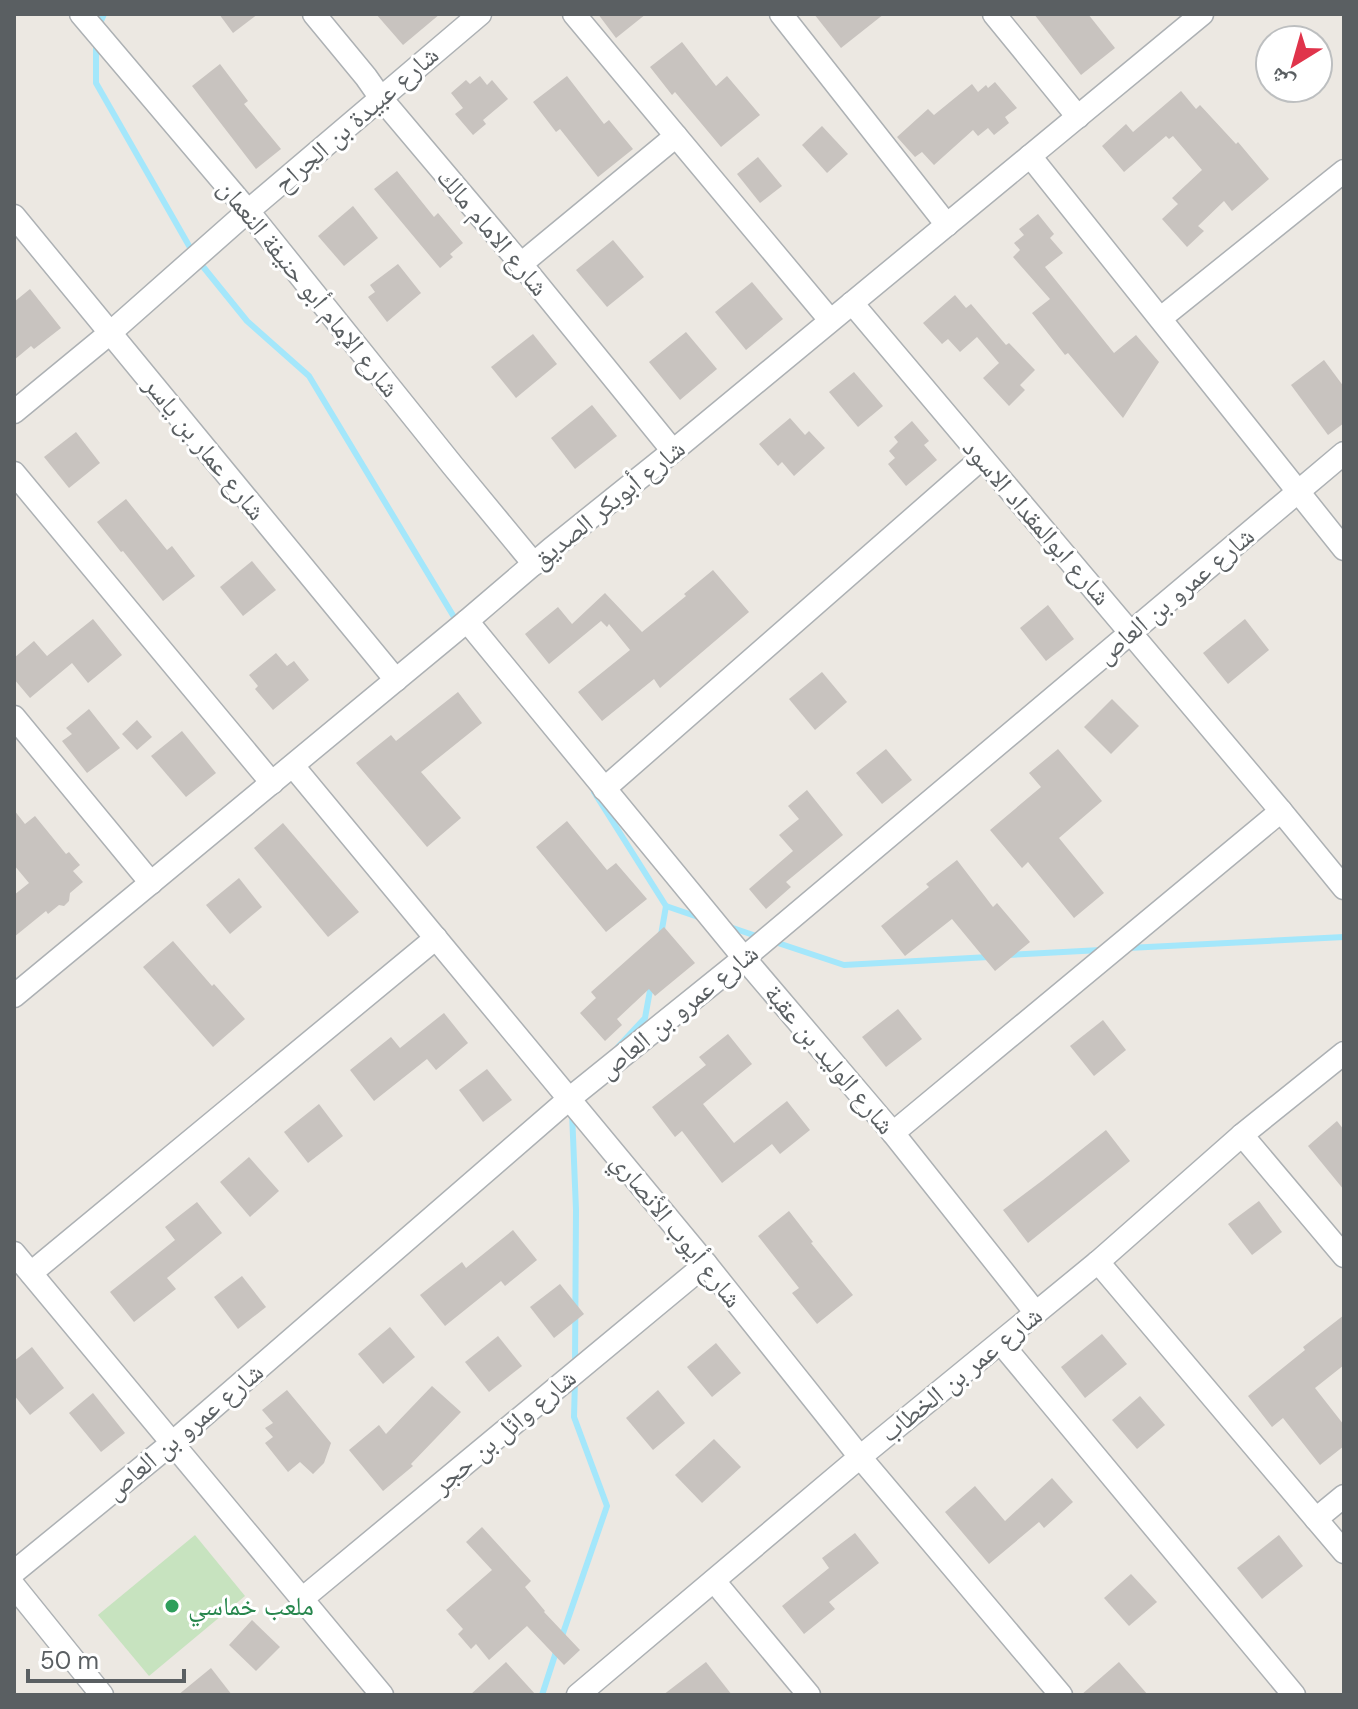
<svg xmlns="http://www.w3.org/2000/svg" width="1358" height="1709" font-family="'DM Sans','Noto Naskh Arabic',sans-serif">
  <rect width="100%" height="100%" fill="#ece8e2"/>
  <path fill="#c7e3bf" d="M195,1535l50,61 -96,80 -51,-61z"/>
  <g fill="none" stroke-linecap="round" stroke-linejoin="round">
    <g stroke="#a4e7fb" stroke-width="6">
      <path d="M98,28l6,-14"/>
      <path d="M96,42v41l100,175 51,63 62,55 148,246"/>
      <path d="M594,792l72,114 -5,29"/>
      <path d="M666,906l35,12"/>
      <path d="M727,926l35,12"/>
      <path d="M772,941l72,24 145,-8"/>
      <path d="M1128,948l216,-11"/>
      <path d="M1008,955l93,-5"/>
      <path d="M618,1047l27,-29 6,-33"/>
      <path d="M572,1112l4,98 -1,154"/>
      <path d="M561,1639l46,-133 -33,-89 1,-37"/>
      <path d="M542,1695l15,-46"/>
    </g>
  </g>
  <g fill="#c8c3bf">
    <path d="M219,14h39l-25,19z"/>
    <path d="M376,14h64l-37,31z"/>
    <path d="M598,14h48l-30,24z"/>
    <path d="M814,14h70l-43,34z"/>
    <path d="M1034,14h54l27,34 -34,27z"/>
    <path d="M682,42l34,44 11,-10 33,39 -39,32 -46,-55 -3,3 -22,-28z"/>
    <path d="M220,64l28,37 -4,3 37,45 -25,20 -64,-83z"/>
    <path d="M480,76l7,9 5,-5 16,19 -25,21 3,4 -13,11 -18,-21 8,-6 -12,-15 15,-13 4,4z"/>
    <path d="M567,76l37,48 5,-4 24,29 -35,28 -38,-48 -4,3 -23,-30z"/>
    <path d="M995,82l22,26 -12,9 4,6 -15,12 -6,-7 -10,8 -5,-6 -39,35 -12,-13 -7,5 -18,-20 31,-28 6,6 38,-31 6,8 8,-7 2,3z"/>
    <path d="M1181,91l15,18 4,-4 36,39 2,-2 31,37 -37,32 -8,-10 -26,25 6,5 -17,16 -25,-28 16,-15 -6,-6 30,-28 -29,-34 -4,3 -3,-3 -42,36 -22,-26 24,-22 7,8z"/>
    <path d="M822,126l26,28 -21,19 -25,-28z"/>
    <path d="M758,157l24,29 -22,17 -23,-29z"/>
    <path d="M397,171l37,46 4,-4 25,30 -13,11 3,3 -13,11 -66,-79z"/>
    <path d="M353,206l25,32 -34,28 -26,-30z"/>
    <path d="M1038,214l16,20 -4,4 13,15 -18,14 69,86 22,-18 23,27 -36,56 -55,-65 -3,2 -33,-42 18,-14 -37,-42 7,-7 -6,-7 10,-8 -5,-6z"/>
    <path d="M613,240l31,37 -37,30 -31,-37z"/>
    <path d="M398,264l23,29 -34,29 -19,-25 7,-5 -5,-7z"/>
    <path d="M752,282l31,37 -37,31 -31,-38z"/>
    <path d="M30,289l31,39 -27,21 -3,-3 -17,14v-58z"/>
    <path d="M955,295l11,13 5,-4 35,41 3,-2 26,27 -15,15 5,5 -16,16 -26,-28 16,-15 -22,-26 -17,15 -12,-13 -6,5 -19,-21z"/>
    <path d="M686,332l31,37 -37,31 -31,-38z"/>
    <path d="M533,334l24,30 -41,34 -25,-31z"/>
    <path d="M1324,360l20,27v36l-16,12 -37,-50z"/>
    <path d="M854,372l29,34 -25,21 -29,-35z"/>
    <path d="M592,405l25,31 -42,33 -24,-31z"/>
    <path d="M790,418l15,17 4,-4 16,17 -31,28 -12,-14 -4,4 -19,-22z"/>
    <path d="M912,421l17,20 -5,4 13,15 -31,26 -18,-22 7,-6 -6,-7 9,-9 -4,-5z"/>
    <path d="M76,432l24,31 -31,25 -25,-31z"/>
    <path d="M126,499l41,51 5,-4 23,30 -32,25 -40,-50 -2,1 -24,-30z"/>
    <path d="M252,561l24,29 -33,26 -23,-29z"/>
    <path d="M713,570l36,42 -89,76 -6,-9 -52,42 -24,-29 52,-42 -21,-26 -2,3 -6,-6 -52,43 -24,-30 33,-27 14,17 33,-31 37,39 44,-36 -2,-2z"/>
    <path d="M1048,605l26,34 -28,22 -26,-33z"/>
    <path d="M93,619l29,36 -34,28 -16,-20 -42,35 -16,-19v-21l20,-17 13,15z"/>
    <path d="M1245,619l24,31 -41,34 -25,-31z"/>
    <path d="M276,653l11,13 7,-5 15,19 -36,30 -18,-21 3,-3 -9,-11z"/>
    <path d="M822,672l25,30 -32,28 -26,-31z"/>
    <path d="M458,692l24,31 -61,49 40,46 -34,29 -71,-84 35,-28 5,6z"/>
    <path d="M1112,699l27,27 -28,28 -27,-27z"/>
    <path d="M89,709l31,39 -33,25 -25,-32 10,-7 -6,-6z"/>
    <path d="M137,720l15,17 -15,13 -15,-16z"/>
    <path d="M182,731l34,42 -30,24 -35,-41z"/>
    <path d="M886,749l26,31 -30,24 -26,-31z"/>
    <path d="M1058,749l44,52 -43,37 45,55 -30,25 -46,-56 -6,6 -32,-38 51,-43 -12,-14z"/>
    <path d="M807,790l36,45 -57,47 5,5 -25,22 -17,-20 44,-38 -14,-16 20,-16 -11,-13z"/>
    <path d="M14,810l11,14 10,-8 31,38 3,-2 11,13 -7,6 10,11 -13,11 -1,8 -5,5 -5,-1 -11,9 -2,-3 -32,26v-42l15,-12 -15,-18z"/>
    <path d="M567,821l40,49 9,-7 31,36 -41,33 -70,-85z"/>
    <path d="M283,823l76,89 -31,25 -74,-89z"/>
    <path d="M957,860l36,47 4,-4 33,39 -35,29 -43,-52 -47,37 -24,-30 48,-39 -3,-3z"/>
    <path d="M239,878l23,29 -32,27 -24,-29z"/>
    <path d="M664,927l31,36 -40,33 -6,-7 -32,30 5,6 -17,16 -25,-28 16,-15 -5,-6z"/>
    <path d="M173,941l39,45 2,-2 31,35 -32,28 -70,-80z"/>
    <path d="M898,1009l24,30 -36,28 -24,-30z"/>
    <path d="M444,1013l24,30 -32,27 -9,-11 -53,42 -24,-31 41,-33 9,11z"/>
    <path d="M1103,1020l23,30 -32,26 -24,-30z"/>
    <path d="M728,1034l24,30 -49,40 31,39 53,-42 23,29 -30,24 -8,-10 -50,39 -40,-52 -7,6 -23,-30 54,-42 -7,-8z"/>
    <path d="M487,1069l25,31 -29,22 -24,-32z"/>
    <path d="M319,1104l24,32 -35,27 -24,-31z"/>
    <path d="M1337,1121l7,9v60l-36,-44z"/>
    <path d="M1106,1130l24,31 -102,82 -25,-33 40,-30z"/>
    <path d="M249,1157l30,34 -29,26 -30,-35z"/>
    <path d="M1259,1201l23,31 -30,23 -24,-31z"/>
    <path d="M197,1202l25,31 -55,45 9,11 -42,33 -24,-30 65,-52 -10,-13z"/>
    <path d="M789,1211l24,31 -2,1 42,52 -36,29 -25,-31 7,-5 -41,-52z"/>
    <path d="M513,1230l24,30 -32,26 -4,-5 -56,45 -25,-31 42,-33 4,6z"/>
    <path d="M242,1276l24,31 -28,22 -24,-32z"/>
    <path d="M560,1284l24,30 -30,24 -24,-31z"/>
    <path d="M1344,1315v50l-29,23 29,37v21l-24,19 -37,-47 -11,9 -24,-31 57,-46 -2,-3z"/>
    <path d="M390,1327l25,30 -32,27 -25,-30z"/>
    <path d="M1102,1334l25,30 -42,34 -24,-31z"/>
    <path d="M498,1336l24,30 -33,26 -24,-30z"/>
    <path d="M716,1343l25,30 -29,24 -25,-30z"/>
    <path d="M32,1347l32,41 -34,27 -16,-20v-34z"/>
    <path d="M432,1386l29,26 -50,52 2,2 -30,25 -34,-41 30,-25 7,9z"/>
    <path d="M287,1390l44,53 -7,20 -11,11 -13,-12 -12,10 -23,-29 8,-6 -8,-9 8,-5 -11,-13z"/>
    <path d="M658,1390l27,33 -32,27 -27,-32z"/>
    <path d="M93,1393l32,40 -24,19 -32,-39z"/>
    <path d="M1140,1396l25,29 -28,24 -25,-29z"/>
    <path d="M714,1439l27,28 -39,36 -27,-28z"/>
    <path d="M1052,1478l21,24 -29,26 -5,-6 -50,42 -44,-52 30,-26 30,35z"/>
    <path d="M482,1527l49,54 -6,6 20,24 -1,1 36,38 -16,15 -37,-39 -38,34 -13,-16 -5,5 -13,-15 5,-5 -17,-19 46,-40 -26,-28z"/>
    <path d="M855,1533l24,30 -50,39 6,7 -31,25 -22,-28 47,-38 -7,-10z"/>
    <path d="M1279,1535l24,31 -41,33 -25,-31z"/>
    <path d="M1131,1574l26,28 -28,24 -25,-28z"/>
    <path d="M252,1620l28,27 -24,24 -27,-26z"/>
    <path d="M506,1662l30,33h-66z"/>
    <path d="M706,1662l26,33h-69z"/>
    <path d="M1119,1662l29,33h-67z"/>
    <path d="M211,1668l21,27h-54z"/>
  </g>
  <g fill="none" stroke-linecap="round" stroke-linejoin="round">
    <defs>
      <g id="minor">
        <path d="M81,14l167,197 205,255 81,98"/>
        <path d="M314,14l52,63 14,20 141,167 152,187"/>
        <path d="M574,14l256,306"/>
        <path d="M781,14l166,211"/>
        <path d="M994,14l84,103"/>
        <path d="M1030,156l314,393"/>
        <path d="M14,216l382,464"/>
        <path d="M521,264l155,-128"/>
        <path d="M852,303l429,508 63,77"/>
        <path d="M1161,318l183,-147"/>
        <path d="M14,412l96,-79 138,-122 232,-197"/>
        <path d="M14,473l258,310"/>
        <path d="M467,621l277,337 149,175 143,180"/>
        <path d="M14,717l137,166"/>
        <path d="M293,766l413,498 154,193 201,238"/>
        <path d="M604,789l378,-331"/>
        <path d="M14,996l453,-375 84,-72 122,-98 529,-437"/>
        <path d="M893,1133l388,-322"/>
        <path d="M1242,1135l102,121"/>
        <path d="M14,1253l368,442"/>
        <path d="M1098,1262l246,290"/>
        <path d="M31,1273l405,-335"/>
        <path d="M1001,1343l293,352"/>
        <path d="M1316,1519l28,-23"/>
        <path d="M14,1572l158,-129 397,-344 175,-141 600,-505"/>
        <path d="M714,1581l95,114"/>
        <path d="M14,1586l88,109"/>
        <path d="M302,1599l404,-335"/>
        <path d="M578,1695l282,-238 238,-195 144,-127 102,-82"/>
      </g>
    </defs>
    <use href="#minor" stroke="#adb1b4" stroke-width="25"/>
    <use href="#minor" stroke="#fff" stroke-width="22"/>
  </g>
  <circle fill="#2e9e5b" stroke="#fff" stroke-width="3" cx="172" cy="1606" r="8"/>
  <g text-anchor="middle" stroke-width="6" stroke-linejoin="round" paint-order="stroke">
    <g font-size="26" fill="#5a5f62" stroke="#fff">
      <text transform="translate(356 119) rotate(-41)" y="9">شارع عبيدة بن الجراح</text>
      <text transform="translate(493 232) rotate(50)" y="9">شارع الامام مالك</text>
      <text transform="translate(309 288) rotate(51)" y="9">شارع الإمام أبو حنيفة النعمان</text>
      <text transform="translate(205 448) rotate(51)" y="9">شارع عمار بن ياسر</text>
      <text transform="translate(608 504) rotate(-39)" y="9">شارع أبوبكر الصديق</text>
      <text transform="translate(1037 522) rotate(49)" y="9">شارع ابوالمقداد الاسود</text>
      <text transform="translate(1175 595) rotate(-40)" y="9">شارع عمرو بن العاص</text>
      <text transform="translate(678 1011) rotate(-39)" y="9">شارع عمرو بن العاص</text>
      <text transform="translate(830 1059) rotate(50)" y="9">شارع الوليد بن عقبة</text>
      <text transform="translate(677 1230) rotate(51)" y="9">شارع أيوب الأنصاري</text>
      <text transform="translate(961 1374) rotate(-39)" y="9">شارع عمر بن الخطاب</text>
      <text transform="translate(184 1431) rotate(-40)" y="9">شارع عمرو بن العاص</text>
      <text transform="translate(504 1431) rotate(-40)" y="9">شارع وائل بن حجر</text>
    </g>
    <g font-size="26" fill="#27864d" stroke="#fff" text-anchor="start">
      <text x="188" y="1615">ملعب خماسي</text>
    </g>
  </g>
  <rect width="1358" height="1709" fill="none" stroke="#5a5f62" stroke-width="32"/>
  <g transform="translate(1294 64) rotate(217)"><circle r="38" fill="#ffffff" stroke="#bdbfc0" stroke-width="2"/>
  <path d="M0-6L14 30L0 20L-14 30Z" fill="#e0344b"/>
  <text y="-12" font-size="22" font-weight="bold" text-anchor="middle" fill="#5a5f62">ش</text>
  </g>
  <path d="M28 1669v12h156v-12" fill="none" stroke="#5a5f62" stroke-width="4"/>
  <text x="40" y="1669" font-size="24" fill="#5a5f62" stroke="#ffffff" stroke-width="6" paint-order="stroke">50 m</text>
</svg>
